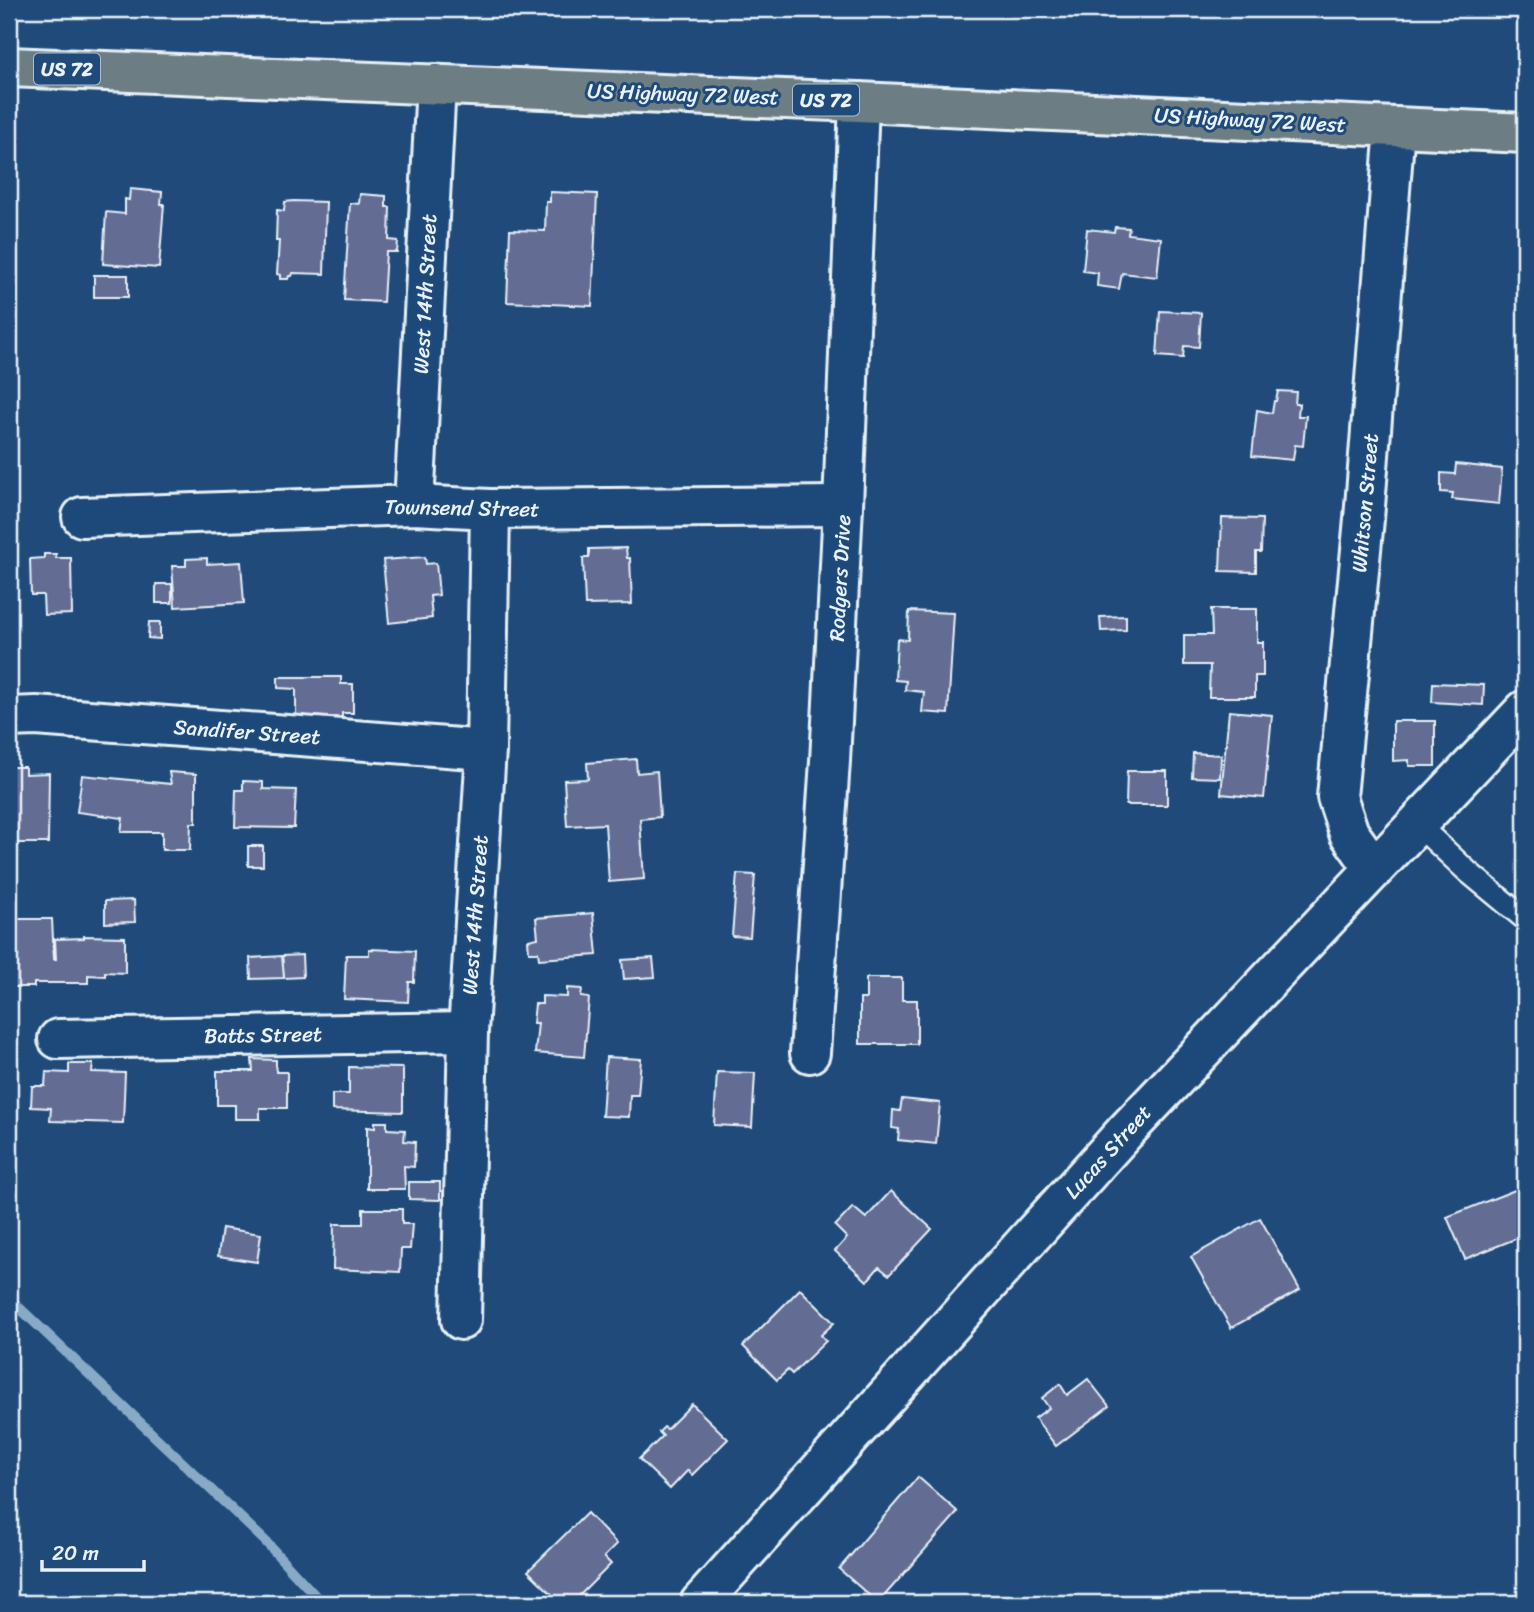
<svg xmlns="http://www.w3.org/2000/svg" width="1534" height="1612" font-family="Sriracha,sans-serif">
  <rect width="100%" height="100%" fill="#1f4a7a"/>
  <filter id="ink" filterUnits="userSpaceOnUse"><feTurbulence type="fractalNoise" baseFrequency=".0143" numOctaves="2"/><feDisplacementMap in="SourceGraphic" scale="14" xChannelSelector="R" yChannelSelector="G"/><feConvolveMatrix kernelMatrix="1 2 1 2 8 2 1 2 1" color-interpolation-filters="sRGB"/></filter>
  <g filter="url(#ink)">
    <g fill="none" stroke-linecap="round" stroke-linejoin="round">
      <path stroke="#88aac6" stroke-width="10" d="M9,1298l255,242 58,63"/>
    </g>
    <g fill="#636c92" stroke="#e8f1f8" stroke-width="2">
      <path d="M130,189l32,3 -1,12h3l-5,64 -56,-4 3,-52 19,2v-15l4,1z"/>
      <path d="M550,192l47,2 -5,112 -85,-4 3,-72 35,1 1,-29h4z"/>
      <path d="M360,194l26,2v11h4l-1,33 9,1 -1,11h-11l-3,50 -39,-2 6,-97 9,1z"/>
      <path d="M293,201l33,1 -2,72 -31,-1 -1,3h-3l-1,3h-8v-4l-3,-1 2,-33h-3l1,-31 7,1 1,-9z"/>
      <path d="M1115,227l14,1 -1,6 33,4 -4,39 -35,-4 -3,16 -22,-3 1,-13 -15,-2 4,-42 27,3z"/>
      <rect x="94" y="275" width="34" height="22"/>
      <path d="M1160,311l41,2 -2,34 -15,-1 -1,12 -26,-2z"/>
      <path d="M1278,391l18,1 -1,12h4l-1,12h8l-3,30 -8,-1 -2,15 -41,-4 5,-46 15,3 2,-12h2z"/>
      <path d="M1456,464l46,5 -3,35 -47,-5 1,-6 -12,-1v-19l14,1z"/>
      <path d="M1222,518l40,1 -1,33h-5v20l-36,-1z"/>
      <path d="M626,548l1,10h3l2,46 -47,1 -2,-47h6v-9z"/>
      <path d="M44,554h12v4h15l1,56 -28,1 -1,-20h-12l-1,-36 14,-1z"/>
      <path d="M425,557l1,7 10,-1 3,32 -9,1 2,22 -43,5 -6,-63z"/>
      <path d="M207,558v6l34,-2 3,41 -69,4 -3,-41h14v-7z"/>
      <rect x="156" y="584" width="16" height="19"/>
      <path d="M1211,609h46v33h6v34h-8v21h-46l1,-32h-26v-30h28z"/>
      <path d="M909,611l45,2 -6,101 -26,-2 2,-20 -19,-2 1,-9 -11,-1 2,-41 11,1z"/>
      <path d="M1126,616v14l-25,1 -1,-14z"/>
      <path d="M149,622h11v17l-12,-1z"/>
      <path d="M278,677h63v7h12v29h-11v4l-46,1v-29l-18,-1z"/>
      <path d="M1433,683l51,2 -1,20 -51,-3z"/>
      <path d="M1229,711l43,4 -8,83 -43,-4z"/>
      <path d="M1393,721h42v45h-26v-6l-16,1z"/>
      <path d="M1193,753l28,2 -1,23 -28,-1z"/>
      <path d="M636,759l1,14 20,-2 3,46 -20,2 4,60 -35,3 -4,-58 -38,2 -3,-46 24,-1 -1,-16z"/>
      <path d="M9,767h16v7l24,-1 -1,70h-39z"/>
      <path d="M1127,771h40v34h-41z"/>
      <path d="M169,772l27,2v49h-5l-1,27h-28v-18h-41l2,-14 -46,-6 5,-37 89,9z"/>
      <path d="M243,781l20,1v7l33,1 -2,38 -59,-1 1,-37h7z"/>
      <rect x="248" y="846" width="15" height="20"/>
      <path d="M737,874l18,1 -5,62 -18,-1z"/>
      <path d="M134,900l1,22 -30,1v-22z"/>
      <path d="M593,913l4,42 -58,4 -1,-7h-9l-1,-12 10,-2 -2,-20z"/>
      <path d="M10,919h42l2,40h2l-1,-20 29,-1v-2l41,1v36l-20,-1v4l-17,-1v8h-54v4h-25z"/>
      <path d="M369,949l46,2 -1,31h-5l-1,20 -64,-3 2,-44h23z"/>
      <path d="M302,955l1,22 -19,1 -2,-22z"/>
      <path d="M282,956l2,22 -33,1 -1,-21z"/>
      <path d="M653,958l2,19 -31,2 -2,-19z"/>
      <path d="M866,978h36v22h15v44h-57v-45h6z"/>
      <path d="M567,988l15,1 -1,8 8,1 -5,59 -49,-4 3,-30h-5l2,-19h7v-8l25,1z"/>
      <path d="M606,1057l35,2 -3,36h-8l-1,22 -27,-1z"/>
      <path d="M252,1059l24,1v12h11v36h-27v11h-25v-14h-18v-34h36z"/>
      <path d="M69,1064h24l-1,8 33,1 -2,50 -73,-2 1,-13 -20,-1 1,-21h13l1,-14 23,1z"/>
      <path d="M349,1067l54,1v44l-71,-2v-16h17z"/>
      <path d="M717,1072l38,1 -3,54 -38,-2z"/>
      <path d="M902,1099l38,4 -4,41 -38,-4 1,-11 -7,-1 1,-18 7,1z"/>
      <path d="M375,1122h12v7l18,1 -1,11 11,1 -1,25 -10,-1 1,23h-38v-62l8,1z"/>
      <path d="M409,1182h31v18l-31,-1z"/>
      <path d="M1525,1186v49l-60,24 -18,-42z"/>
      <path d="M891,1191l41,38 -43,46 -10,-8 -12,14 -32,-30 12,-13 -12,-12 18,-19 13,11z"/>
      <path d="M363,1209h39v15h10l-2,25h-9l-1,23 -67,-3 1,-45h29z"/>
      <path d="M1260,1218l40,72 -69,38 -40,-71z"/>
      <path d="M222,1228l39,6 -4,28 -39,-6z"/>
      <path d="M800,1289l34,34 -13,12 5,6 -34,33 -4,-4 -11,10 -34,-34z"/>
      <path d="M1088,1379l21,27 -53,40 -21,-28 14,-10 -7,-10 18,-14 7,11z"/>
      <path d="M692,1404l36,35 -36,36 -4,-5 -18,19 -31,-30 24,-23 -4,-4 5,-5 3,2z"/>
      <path d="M918,1477l40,35 -80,91 -39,-34z"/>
      <path d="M587,1513l30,31 -13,13 7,7 -39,39h-11l-33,-32z"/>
    </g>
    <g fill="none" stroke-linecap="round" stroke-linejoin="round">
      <defs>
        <path id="service" d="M1417,824l50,47 58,48"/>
        <g id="minor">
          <path d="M414,505l22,-421"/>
          <path d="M82,517l332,-12 76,4 353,-3"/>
          <path d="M9,717l27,-1 450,34"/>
          <path d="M1374,868l-25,-35 -12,-36 27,-278 31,-392"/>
          <path d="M58,1039l410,-7"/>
          <path d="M810,1053l20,-292 13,-255 16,-404"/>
          <path d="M461,1320l7,-288 18,-282 4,-241"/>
          <path d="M700,1603l425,-471 400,-422"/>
        </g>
        <path id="trunk" d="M9,67l850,35 666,31"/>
      </defs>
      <use href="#service" stroke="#e8f1f8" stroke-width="26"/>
      <use href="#minor" stroke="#e8f1f8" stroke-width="44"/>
      <use href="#trunk" stroke="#e8f1f8" stroke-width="44"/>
      <use href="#service" stroke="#1f4a7a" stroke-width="21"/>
      <use href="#minor" stroke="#1f4a7a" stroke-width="38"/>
      <use href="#trunk" stroke="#6c7e84" stroke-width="38"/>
    </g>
  </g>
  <g text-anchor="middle" stroke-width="6" stroke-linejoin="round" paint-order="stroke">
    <g fill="#1f4a7a" stroke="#acbfd2" stroke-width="2">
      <rect x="34" y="53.5" width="66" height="31" rx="5"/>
      <rect x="793" y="84.5" width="66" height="31" rx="5"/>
    </g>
    <g font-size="19" font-weight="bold" fill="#e8f1f8">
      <text x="67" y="76">US 72</text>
      <text x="826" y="107">US 72</text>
    </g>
    <g font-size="21" fill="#e8f1f8" stroke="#1f4a7a">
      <text transform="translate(683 94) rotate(2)" y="7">US Highway 72 West</text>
      <text transform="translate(1250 120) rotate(3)" y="7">US Highway 72 West</text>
      <text transform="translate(425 294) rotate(-87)" y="7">West 14th Street</text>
      <text transform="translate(1365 503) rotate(-85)" y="7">Whitson Street</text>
      <text transform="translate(462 508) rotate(1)" y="7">Townsend Street</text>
      <text transform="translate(840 578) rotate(-87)" y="7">Rodgers Drive</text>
      <text transform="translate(247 732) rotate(4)" y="7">Sandifer Street</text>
      <text transform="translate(475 915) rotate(-86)" y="7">West 14th Street</text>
      <text transform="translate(263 1035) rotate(-1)" y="7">Batts Street</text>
      <text transform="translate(1108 1152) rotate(-48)" y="7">Lucas Street</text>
    </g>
  </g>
  <rect width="1534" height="1612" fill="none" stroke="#1f4a7a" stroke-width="35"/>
  <rect x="18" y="18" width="1499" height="1577" fill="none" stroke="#e8f1f8" stroke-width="2.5" filter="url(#ink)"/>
  <path d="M42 1560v10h102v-10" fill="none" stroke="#e8f1f8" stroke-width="3.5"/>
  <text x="52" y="1560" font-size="21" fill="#e8f1f8" stroke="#1f4a7a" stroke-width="5" paint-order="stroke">20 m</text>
</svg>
